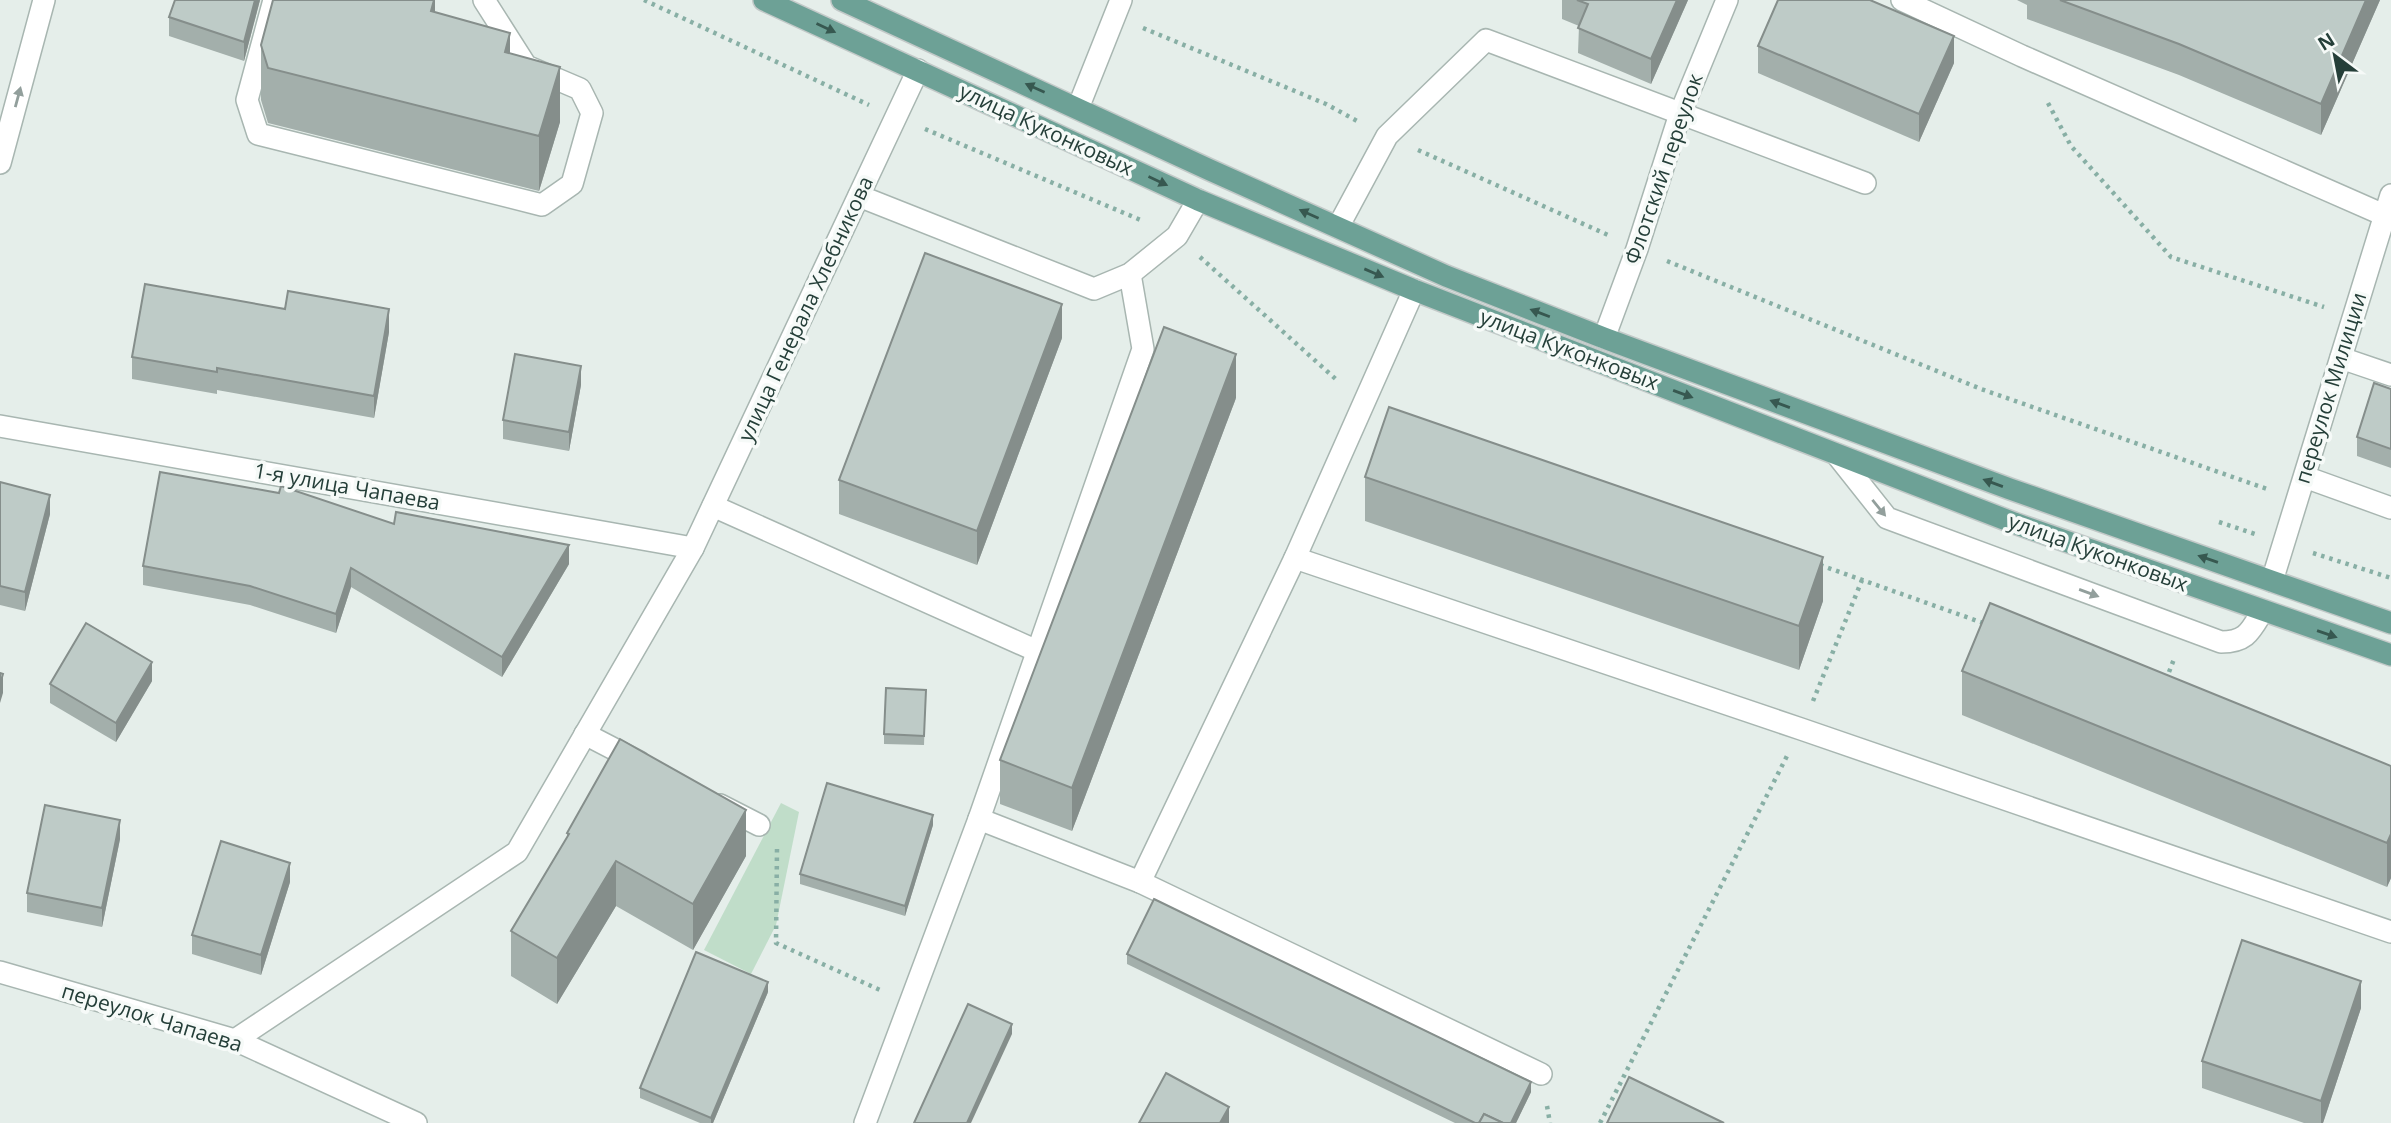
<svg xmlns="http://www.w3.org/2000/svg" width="2391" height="1123" font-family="'Open Sans',sans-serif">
  <rect width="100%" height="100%" fill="#e5eeea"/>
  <path fill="#c0ddc9" d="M781,803l18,9 -23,113 -25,49 -47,-24z"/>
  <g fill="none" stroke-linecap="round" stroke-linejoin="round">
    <defs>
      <g id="minor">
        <path d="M274,0l-27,100 11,34 284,71 30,-21 20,-71 -12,-24 -54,-23 -42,-66"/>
        <path d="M1902,0l120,56 362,159"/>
        <path d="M1078,108l43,-108"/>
        <path d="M0,163l44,-163"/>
        <path d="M859,196l235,93 36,-15 47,-38 21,-36"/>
        <path d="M1338,227l49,-91 99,-96 379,143"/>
        <path d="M1604,338l33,-89 43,-135 47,-114"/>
        <path d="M2341,358l50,17"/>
        <path d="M0,426l693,122"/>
        <path d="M1837,455l50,63 334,124c25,0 29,-10 41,-30"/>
        <path d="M2305,477l86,31"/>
        <path d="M713,506l324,145"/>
        <path d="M1295,558l506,171 590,203"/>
        <path d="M2272,581l119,-386"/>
        <path d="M585,734l54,28"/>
        <path d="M720,805l39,20"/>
        <path d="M979,819l164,-470 -13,-75"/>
        <path d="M1140,882l155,-324 119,-268"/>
        <path d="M0,972l235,68 181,83"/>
        <path d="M235,1040l282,-188 176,-304 225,-478"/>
        <path d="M865,1123l114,-304 161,63 401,192"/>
      </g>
      <g id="major">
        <path d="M764,0l434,200 216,90 600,233 377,132"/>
        <path d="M842,0l368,170 236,106 158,62 406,151 381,134"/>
      </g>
    </defs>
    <use href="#minor" stroke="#a8b6b1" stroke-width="24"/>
    <use href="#major" stroke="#c2c9c8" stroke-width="24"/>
    <g stroke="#88afa5" stroke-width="4.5" stroke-dasharray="3.5 5" stroke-linecap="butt">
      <path d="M644,0l225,105"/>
      <path d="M1143,28l183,76 33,18"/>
      <path d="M2048,103l23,43 100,111 153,50"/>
      <path d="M925,129l218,92"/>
      <path d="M1418,150l190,85"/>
      <path d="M1200,257l139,125"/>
      <path d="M1667,261l314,128 286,100"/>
      <path d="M2219,522l36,12"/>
      <path d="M2313,553l78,25"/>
      <path d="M1820,565l166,59"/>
      <path d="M2166,680l8,-21"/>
      <path d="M1813,701l49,-121"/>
      <path d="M777,849l-1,94 104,47"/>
      <path d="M1547,1106l3,17"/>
      <path d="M1600,1123l187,-367"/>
    </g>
    <use href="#minor" stroke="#fff" stroke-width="21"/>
    <use href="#major" stroke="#6da196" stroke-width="21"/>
  </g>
  <g fill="#a3afab">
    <path d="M260,0l-16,61 -75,-25v-19z"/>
    <path d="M435,0v12l75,41 50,69 -21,69 -271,-68 -7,-23v-55z"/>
    <path d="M1562,0h126l-37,84 -73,-31 1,-27 -17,-7z"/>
    <path d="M2017,0h363l-59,135 -142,-60 -152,-56v-14z"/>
    <path d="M1758,46l196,17 -35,79 -161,-69z"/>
    <path d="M389,332l-15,86 -157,-28v4l-85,-15v-22z"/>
    <path d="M1062,338l-85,227 -138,-51v-34z"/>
    <path d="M581,385l-12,66 -66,-12v-19z"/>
    <path d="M2391,389v79l-34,-12v-19z"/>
    <path d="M1236,398l-164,433 -72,-27v-44z"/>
    <path d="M1365,477l458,124 -24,69 -434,-149z"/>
    <path d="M0,482l50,32 -25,97 -25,-6z"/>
    <path d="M394,524l175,40 -67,113 -151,-90 -15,46 -86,-28 -107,-20v-19z"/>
    <path d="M1962,671l429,95v112l-4,9 -425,-172z"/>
    <path d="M152,681l-36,61 -66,-39v-19z"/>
    <path d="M926,690l-2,55 -40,-1v-10z"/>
    <path d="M933,825l-28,91 -105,-32v-10z"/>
    <path d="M567,833l179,23 -53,94 -77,-44 -59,98 -46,-28v-45l56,-92z"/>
    <path d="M120,839l-18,88 -75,-15v-19z"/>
    <path d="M290,882l-29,93 -69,-21v-19z"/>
    <path d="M1127,954l404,138 -15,31h-61l-328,-159z"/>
    <path d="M768,992l-55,131h-13l-60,-25v-10z"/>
    <path d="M2361,1008l-38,115h-19l-102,-35v-27z"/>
  </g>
  <g fill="#858e8b">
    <path d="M255,0h5l-16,61v-19z"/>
    <path d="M434,0h1v52l-4,-41z"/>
    <path d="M1677,0h11l-37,84v-25z"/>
    <path d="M2366,0h14l-59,135v-31z"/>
    <path d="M510,33v55l-5,-36z"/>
    <path d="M1954,36v27l-35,79v-28z"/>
    <path d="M560,67v55l-21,69v-55z"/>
    <path d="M1062,304v34l-85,227v-34z"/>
    <path d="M389,309v23l-15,86v-22z"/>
    <path d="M1236,354v44l-164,433v-43z"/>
    <path d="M581,366v19l-12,66v-19z"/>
    <path d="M50,495v19l-25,97v-19z"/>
    <path d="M569,545v19l-67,113v-20z"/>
    <path d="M1823,557v44l-24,69v-44z"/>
    <path d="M351,568v19l-15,46v-19z"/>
    <path d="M152,662v19l-36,61v-19z"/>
    <path d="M3,674v19l-3,10v-19z"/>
    <path d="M746,810v46l-53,94v-46z"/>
    <path d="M933,815v10l-28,91v-10z"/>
    <path d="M120,820v19l-18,88v-19z"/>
    <path d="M2391,834v44l-4,9v-44z"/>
    <path d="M616,861v45l-59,98v-46z"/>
    <path d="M290,863v19l-29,93v-20z"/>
    <path d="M2361,981v27l-38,115h-2v-22z"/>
    <path d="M768,982v10l-55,131h-2v-5z"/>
    <path d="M1012,1024v10l-41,89h-4z"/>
    <path d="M1531,1082v10l-15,31h-5z"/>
    <path d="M1229,1107v16h-9z"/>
  </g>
  <g fill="#becbc7" stroke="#858e8b" stroke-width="2">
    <path d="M175,0h80l-11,42 -75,-25z"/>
    <path d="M273,0h161l-3,11 79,22 -5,19 55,15 -21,69 -271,-68 -7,-23z"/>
    <path d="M1577,0h100l-26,59 -73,-31 10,-24z"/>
    <path d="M1778,0h92l84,36 -35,78 -161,-68z"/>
    <path d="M2060,0h306l-45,104 -142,-60z"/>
    <path d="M925,253l137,51 -85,227 -138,-51z"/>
    <path d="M145,284l140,25 3,-18 101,18 -15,87 -157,-28v4l-85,-15z"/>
    <path d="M1164,327l72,27 -164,434 -72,-28z"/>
    <path d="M515,354l66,12 -12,66 -66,-12z"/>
    <path d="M2374,383l17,6v60l-34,-12z"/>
    <path d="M1389,407l434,150 -24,69 -434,-149z"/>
    <path d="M160,472l119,21 2,-7 113,38 2,-12 173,33 -67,112 -151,-89 -15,46 -86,-28 -107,-20z"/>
    <path d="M0,482l50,13 -25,97 -25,-6z"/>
    <path d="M1990,603l401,163v68l-4,9 -425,-172z"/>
    <path d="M86,623l66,39 -36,61 -66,-39z"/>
    <path d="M0,673l3,1 -3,10z"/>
    <path d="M886,688l40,2 -2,46 -40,-2z"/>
    <path d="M620,739l126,71 -53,94 -77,-43 -59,97 -46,-27 58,-97 -2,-1z"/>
    <path d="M827,783l106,32 -28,91 -105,-32z"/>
    <path d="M45,805l75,15 -18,88 -75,-15z"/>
    <path d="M221,841l69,22 -29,92 -69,-20z"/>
    <path d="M1154,899l377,183 -20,41h-8l-19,-9 -5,9h-4l-348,-169z"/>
    <path d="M2242,940l119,41 -40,120 -119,-40z"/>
    <path d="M696,952l72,30 -57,136 -71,-30z"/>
    <path d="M968,1004l44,20 -45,99h-53z"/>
    <path d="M1166,1073l63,34 -9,16h-81z"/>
    <path d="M1629,1077l95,46h-117z"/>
    <path d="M1484,1114l19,9h-24z"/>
  </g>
  <defs><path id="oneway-solid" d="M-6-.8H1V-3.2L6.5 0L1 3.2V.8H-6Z" transform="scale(1.75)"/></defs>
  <g fill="#375850">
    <use href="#oneway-solid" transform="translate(826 28) rotate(25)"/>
    <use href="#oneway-solid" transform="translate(1035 88) rotate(-156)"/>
    <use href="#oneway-solid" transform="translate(1158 181) rotate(25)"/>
    <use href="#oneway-solid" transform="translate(1309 214) rotate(-156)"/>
    <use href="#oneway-solid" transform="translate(1374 273) rotate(23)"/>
    <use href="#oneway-solid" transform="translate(1540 313) rotate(-159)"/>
    <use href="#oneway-solid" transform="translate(1683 394) rotate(20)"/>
    <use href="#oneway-solid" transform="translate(1780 404) rotate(-160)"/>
    <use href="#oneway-solid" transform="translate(1993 483) rotate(-160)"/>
    <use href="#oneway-solid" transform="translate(2208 559) rotate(-161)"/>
    <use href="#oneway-solid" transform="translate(2327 634) rotate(19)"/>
  </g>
  <g fill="#929f9c">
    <use href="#oneway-solid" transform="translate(18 97) rotate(-75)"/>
    <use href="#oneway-solid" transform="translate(1879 508) rotate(51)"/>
    <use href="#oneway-solid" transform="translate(2089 593) rotate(20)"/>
  </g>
  <g text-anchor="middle" stroke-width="7" stroke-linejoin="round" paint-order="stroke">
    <g font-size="21" fill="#253f39" stroke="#f6faf8">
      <text transform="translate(1046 130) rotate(25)" y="7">улица Куконковых</text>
      <text transform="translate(1664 169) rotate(-71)" y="7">Флотский переулок</text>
      <text transform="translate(806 309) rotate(-65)" y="7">улица Генерала Хлебникова</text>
      <text transform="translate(1569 350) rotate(21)" y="7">улица Куконковых</text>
      <text transform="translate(2331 388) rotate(-73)" y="7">переулок Милиции</text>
      <text transform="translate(347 487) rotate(10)" y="7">1-я улица Чапаева</text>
      <text transform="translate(2098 553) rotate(20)" y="7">улица Куконковых</text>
      <text transform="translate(152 1018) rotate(17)" y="7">переулок Чапаева</text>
    </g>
  </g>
  <g transform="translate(2335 56) rotate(328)" stroke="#f6faf8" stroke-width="5" paint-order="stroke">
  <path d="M0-5L12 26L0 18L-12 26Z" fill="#253f39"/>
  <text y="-10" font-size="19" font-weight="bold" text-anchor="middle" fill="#253f39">N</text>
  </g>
</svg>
